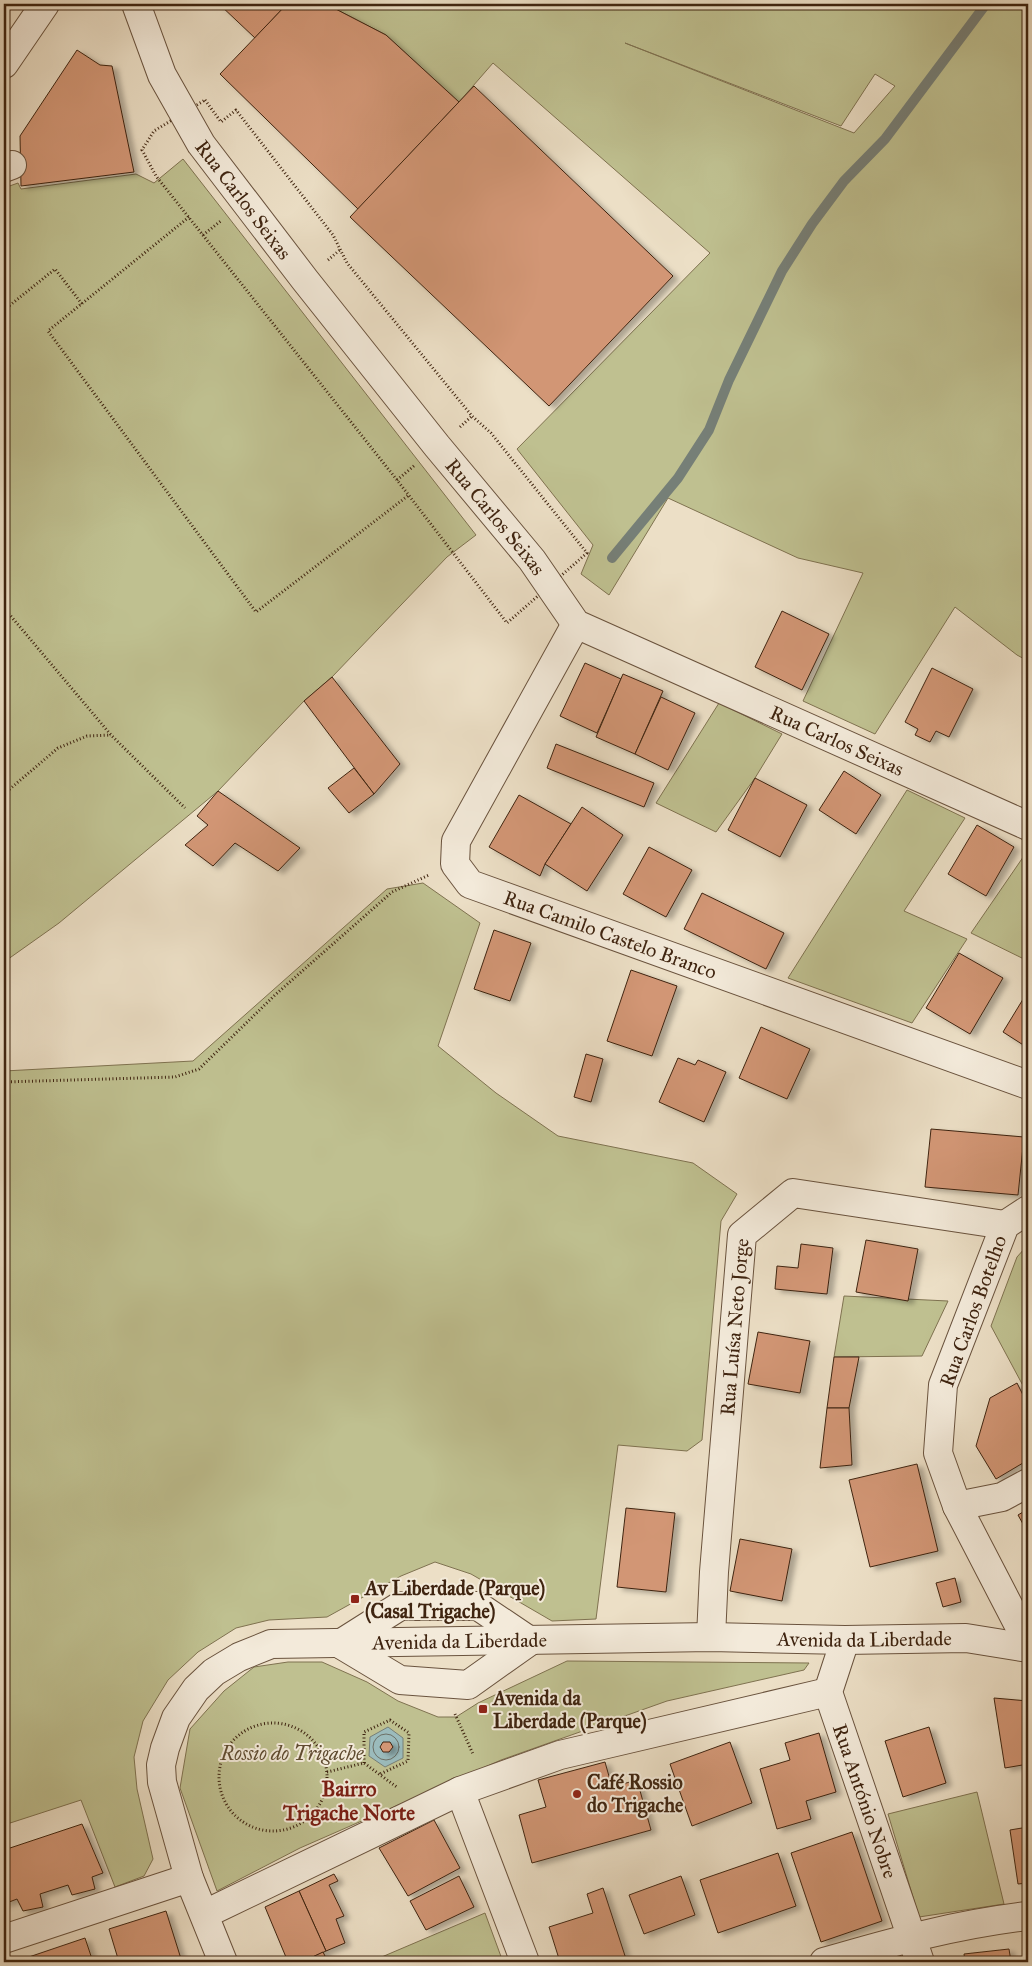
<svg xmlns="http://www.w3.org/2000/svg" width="1032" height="1966" font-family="'IM FELL Great Primer',serif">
  <defs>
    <filter id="shadow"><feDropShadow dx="5.5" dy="3" stdDeviation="2.5" flood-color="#0004"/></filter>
  </defs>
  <rect width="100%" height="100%" fill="#ecdfc6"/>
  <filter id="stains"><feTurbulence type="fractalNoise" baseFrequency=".004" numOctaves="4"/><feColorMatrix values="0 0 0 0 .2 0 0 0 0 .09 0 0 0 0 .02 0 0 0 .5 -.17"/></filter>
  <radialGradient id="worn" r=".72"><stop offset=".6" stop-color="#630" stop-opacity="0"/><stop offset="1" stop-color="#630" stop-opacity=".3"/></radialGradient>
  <g fill="#bfc090" stroke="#7f7250" fill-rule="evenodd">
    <path d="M326,4h702v657l-11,-6 -62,-48 -80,127 -72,-33 60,-128 -65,-15 -130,-60 -59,97 -28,-21 12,-29 -76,-96 193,-196 -217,-190 -34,39 -73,-67zM625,43l216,83 34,-52 20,12 -41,47z"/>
    <path d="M183,159l293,376 -29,22 -115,120 -28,24 -86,90 -159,132 -55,39v-774l14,-5 3,6 115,-15 18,9z"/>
    <path d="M719,703l63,31 -27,44 -39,54 -60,-29z"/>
    <path d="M907,790l58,28 -61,93 63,28 -55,84 -124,-45z"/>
    <path d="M1028,850v111l-57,-28z"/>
    <path d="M423,883l57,40 -42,123 58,47 62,43 135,27 44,31 -16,27 -19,219 -15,11 -69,-6 -22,174 -44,2 -81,-47 -36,-12 -34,14 -74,41 -58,3 -33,8 -38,24 -30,28 -25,41 -9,36 3,32 16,70 -9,17 -29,11 -34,-87 -77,25v-754l189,-10 194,-172z"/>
    <path d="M1025,1248l3,5v142l-37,-69 26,-69z"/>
    <path d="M844,1296l104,5 -26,55 -88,1z"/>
    <path d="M567,1661l242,2 -5,7 -137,31 -166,59 -201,88 -83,43 -37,-103 10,-59 34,-38 30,-24 34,-5h34l45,20 31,19 40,16h18l22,-14z"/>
    <path d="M977,1792l27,112 -85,13 -31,-103z"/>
    <path d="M485,1913l18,49h-125l-1,-3z"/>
  </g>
  <path fill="#9bbbbc" stroke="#767f77" d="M388,1727l15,11v20l-18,9 -16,-11 1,-19z"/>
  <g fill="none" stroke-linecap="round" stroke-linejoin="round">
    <circle stroke="#6d7066" stroke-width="1" cx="386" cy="1747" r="13"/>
    <path stroke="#767f77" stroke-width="10" d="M612,558l66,-80 31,-48 20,-50 53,-109 30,-47 32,-43 41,-42 101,-135"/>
  </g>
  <g fill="#d29675" stroke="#3f2410" filter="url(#shadow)">
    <path d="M219,4h68l-32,34z"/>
    <path d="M287,4h39l60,31 73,67 -101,107 -138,-135z"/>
    <path d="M77,50l23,15 12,1 22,106 -113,14 -1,-50z"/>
    <path d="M474,86l199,190 -124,130 -199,-189z"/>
    <path d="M782,611l47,23 -27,56 -47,-23z"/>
    <path d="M585,663l36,16 -24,54 -37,-17z"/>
    <path d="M932,668l41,21 -24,48 -13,-6 -6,11 -15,-7 3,-6 -13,-7z"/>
    <path d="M623,674l40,17 -28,63 -39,-17z"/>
    <path d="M332,677l68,87 -26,30 -70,-93z"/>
    <path d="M661,697l34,16 -27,57 -33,-16z"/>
    <path d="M556,744l98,39 -10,24 -97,-39z"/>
    <path d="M354,768l20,26 -25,19 -21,-25z"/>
    <path d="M844,771l37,24 -25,39 -37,-24z"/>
    <path d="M755,778l52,27 -27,52 -52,-27z"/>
    <path d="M218,791l82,57 -22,23 -43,-28 -22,23 -28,-21 23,-20 -11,-9z"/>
    <path d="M519,795l52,29 -26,40 -5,12 -51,-29z"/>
    <path d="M582,807l41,28 -36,56 -42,-27z"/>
    <path d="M977,825l37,22 -28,49 -38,-22z"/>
    <path d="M649,847l43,23 -26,47 -43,-23z"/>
    <path d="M702,893l82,40 -18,36 -82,-40z"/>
    <path d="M494,930l37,13 -21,58 -36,-12z"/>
    <path d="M959,953l44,25 -33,56 -44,-26z"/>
    <path d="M631,970l46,16 -25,70 -45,-15z"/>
    <path d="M1028,991v57l-25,-16z"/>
    <path d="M761,1027l49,22 -23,50 -48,-21z"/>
    <path d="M586,1054l17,5 -12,43 -17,-5z"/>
    <path d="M678,1058l17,7 3,-5 28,12 -22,50 -45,-20z"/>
    <path d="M931,1129l93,8 -6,58 -93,-8z"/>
    <path d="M866,1240l52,9 -10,52 -52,-9z"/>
    <path d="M801,1244l32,4 -6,46 -52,-5 2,-23 21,2z"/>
    <path d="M758,1332l52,9 -10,52 -52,-9z"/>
    <path d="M834,1357h25l-10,51h-22z"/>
    <path d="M1017,1383l11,22v55l-32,19 -20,-33 14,-48z"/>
    <path d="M827,1408h22l3,57 -32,3z"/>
    <path d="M917,1464l21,87 -68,16 -21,-87z"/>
    <path d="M626,1508l49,5 -9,79 -49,-5z"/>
    <path d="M1028,1509v24l-10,-18z"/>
    <path d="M740,1539l52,10 -10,52 -52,-10z"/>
    <path d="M955,1578l6,24 -18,5 -7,-24z"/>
    <path d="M994,1698l34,3v63l-23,4z"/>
    <path d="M929,1727l17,56 -43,14 -18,-56z"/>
    <path d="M819,1733l17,59 -30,9 5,18 -34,10 -17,-60 30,-9 -5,-17z"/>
    <path d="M383,1742h7l3,5 -4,5h-6l-3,-5z"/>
    <path d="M730,1742l22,61 -60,23 -22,-62z"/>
    <path d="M605,1762l7,25 25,-7 14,50 -119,33 -13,-48 27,-8 -8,-27z"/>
    <path d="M434,1820l26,48 -52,28 -29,-48z"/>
    <path d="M82,1824l21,49 -11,4 3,12 -23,6 -4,-10 -28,9 3,13 -20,4 -6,-12 -13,5v-54z"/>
    <path d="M1028,1827v56l-10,1 -8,-54z"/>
    <path d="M852,1832l30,89 -61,21 -30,-89z"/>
    <path d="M778,1853l18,53 -78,27 -18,-53z"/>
    <path d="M334,1874l4,7 -9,4 15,31 -8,3 9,24 -19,8 -27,-60z"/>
    <path d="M459,1876l15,31 -48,23 -16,-29z"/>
    <path d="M681,1876l14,39 -51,19 -15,-39z"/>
    <path d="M603,1888l24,74h-67l-11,-35 44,-14 -6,-19z"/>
    <path d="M299,1891l27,60 -24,11h-14l-23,-55z"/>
    <path d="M166,1911l16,51h-63l-10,-33z"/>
    <path d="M85,1938l8,24h-73v-2z"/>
    <path d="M1009,1949l2,13h-46l-1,-8z"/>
    <path d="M323,1952l5,10h-26z"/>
  </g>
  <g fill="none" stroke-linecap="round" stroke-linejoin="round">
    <defs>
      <g id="minor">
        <path id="s1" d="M136,4l26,71 39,69 104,136 132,166 95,114 44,64 452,202"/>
        <path d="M4,64l41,-60"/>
        <path d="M4,168l8,-3"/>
        <path id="s2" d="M576,624l-120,217 -1,23 15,20 558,201"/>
        <path d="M1028,1210l-23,15 -62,160 -5,68 19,53 71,137"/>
        <path d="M957,1506l45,-9 26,-14"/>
        <path id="s3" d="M711,1637l3,-65 28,-337 51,-42 212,32"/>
        <path id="s4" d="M845,1640l-17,52 92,270"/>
        <path d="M340,1644l60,36 68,5 62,-44"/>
        <path d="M340,1644l60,-38h78l52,35"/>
        <path d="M460,1791l65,171"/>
        <path d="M205,1914l255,-123 100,-36 268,-63"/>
        <path d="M4,1939l185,-61"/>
        <path id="s5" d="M223,1962l-34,-84 -27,-96 -1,-17 4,-17 11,-30 20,-29 18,-17 25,-15 32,-13 440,-7 134,3 121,-2 62,10"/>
        <path d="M824,1962c68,-20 134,-38 204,-46"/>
      </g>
    </defs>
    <use href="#minor" stroke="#6a533e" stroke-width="30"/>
    <g stroke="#3f2410" stroke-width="3" stroke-dasharray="1 2.5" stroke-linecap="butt">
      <path d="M205,100l16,22 15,-12 97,125 14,28 125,153 19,17 96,120 -80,70 -110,-143 -241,-304 -14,-26 12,-19z"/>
      <path d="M189,217l-141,114 208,281 153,-117"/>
      <path d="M203,235l19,-15"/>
      <path d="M328,260l13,-11"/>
      <path d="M4,310l51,-41 27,35"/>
      <path d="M460,427l12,-11"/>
      <path d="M397,480l18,-15"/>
      <path d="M4,608l107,127 74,73"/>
      <path d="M4,794l54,-46 29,-12 24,-1"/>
      <path d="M4,1082l171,-5 24,-8 76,-74 117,-103 37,-17"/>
      <path d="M455,1714l18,40"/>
      <circle cx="273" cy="1777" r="54"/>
      <path d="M364,1763v-31l26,-12 19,13 -1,28 -28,13"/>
      <path d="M327,1772l37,-9 34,25"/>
    </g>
    <use href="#minor" stroke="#f3eada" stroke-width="28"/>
  </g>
  <g fill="#8f2418" stroke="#f3eada" stroke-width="2">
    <rect x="350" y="1594" width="10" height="10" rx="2.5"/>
    <rect x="478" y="1704" width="10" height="10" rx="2.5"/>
    <circle cx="577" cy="1794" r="5"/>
  </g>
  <g text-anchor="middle" stroke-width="4" stroke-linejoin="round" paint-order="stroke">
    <g font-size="20" fill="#3f2410" stroke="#f3eada">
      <text dy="7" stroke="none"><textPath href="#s1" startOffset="225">Rua Carlos Seixas</textPath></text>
      <text dy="7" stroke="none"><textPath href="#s1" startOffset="630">Rua Carlos Seixas</textPath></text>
      <text dy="7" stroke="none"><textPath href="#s1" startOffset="1050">Rua Carlos Seixas</textPath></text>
      <text dy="7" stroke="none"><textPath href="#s2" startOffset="445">Rua Camilo Castelo Branco</textPath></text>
      <text transform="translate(973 1311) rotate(-70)" y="7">Rua Carlos Botelho</text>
      <text dy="7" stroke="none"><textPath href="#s3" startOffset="311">Rua Luísa Neto Jorge</textPath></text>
      <text dy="7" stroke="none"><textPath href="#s5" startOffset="974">Avenida da Liberdade</textPath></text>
      <text dy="7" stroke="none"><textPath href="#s5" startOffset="569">Avenida da Liberdade</textPath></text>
      <text dy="7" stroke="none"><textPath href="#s4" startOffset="170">Rua António Nobre</textPath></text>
    </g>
    <g font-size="20" font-weight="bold" fill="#3f2410" stroke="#f3eada" text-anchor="start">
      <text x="365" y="1595">Av Liberdade (Parque)<tspan x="365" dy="23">(Casal Trigache)</tspan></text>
      <text x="493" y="1705">Avenida da<tspan x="493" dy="23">Liberdade (Parque)</tspan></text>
      <text x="587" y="1789">Café Rossio<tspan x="587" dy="23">do Trigache</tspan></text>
    </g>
    <g font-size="20" font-style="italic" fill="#5f4b30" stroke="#f3eada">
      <text x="292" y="1760">Rossio do Trigache</text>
    </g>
    <g font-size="21" font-weight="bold" fill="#7a1f14" stroke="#f3eada">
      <text x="349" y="1796">Bairro<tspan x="349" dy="24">Trigache Norte</tspan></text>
    </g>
  </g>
  <rect width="1032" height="1966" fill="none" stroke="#ecdfc6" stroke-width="20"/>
  <rect x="5" y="5" width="1022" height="1956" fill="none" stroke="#3f2410" stroke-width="2.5"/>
  <rect x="10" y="10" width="1012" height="1946" fill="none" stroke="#3f2410"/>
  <rect width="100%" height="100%" filter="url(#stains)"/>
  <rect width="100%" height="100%" fill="url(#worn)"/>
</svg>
